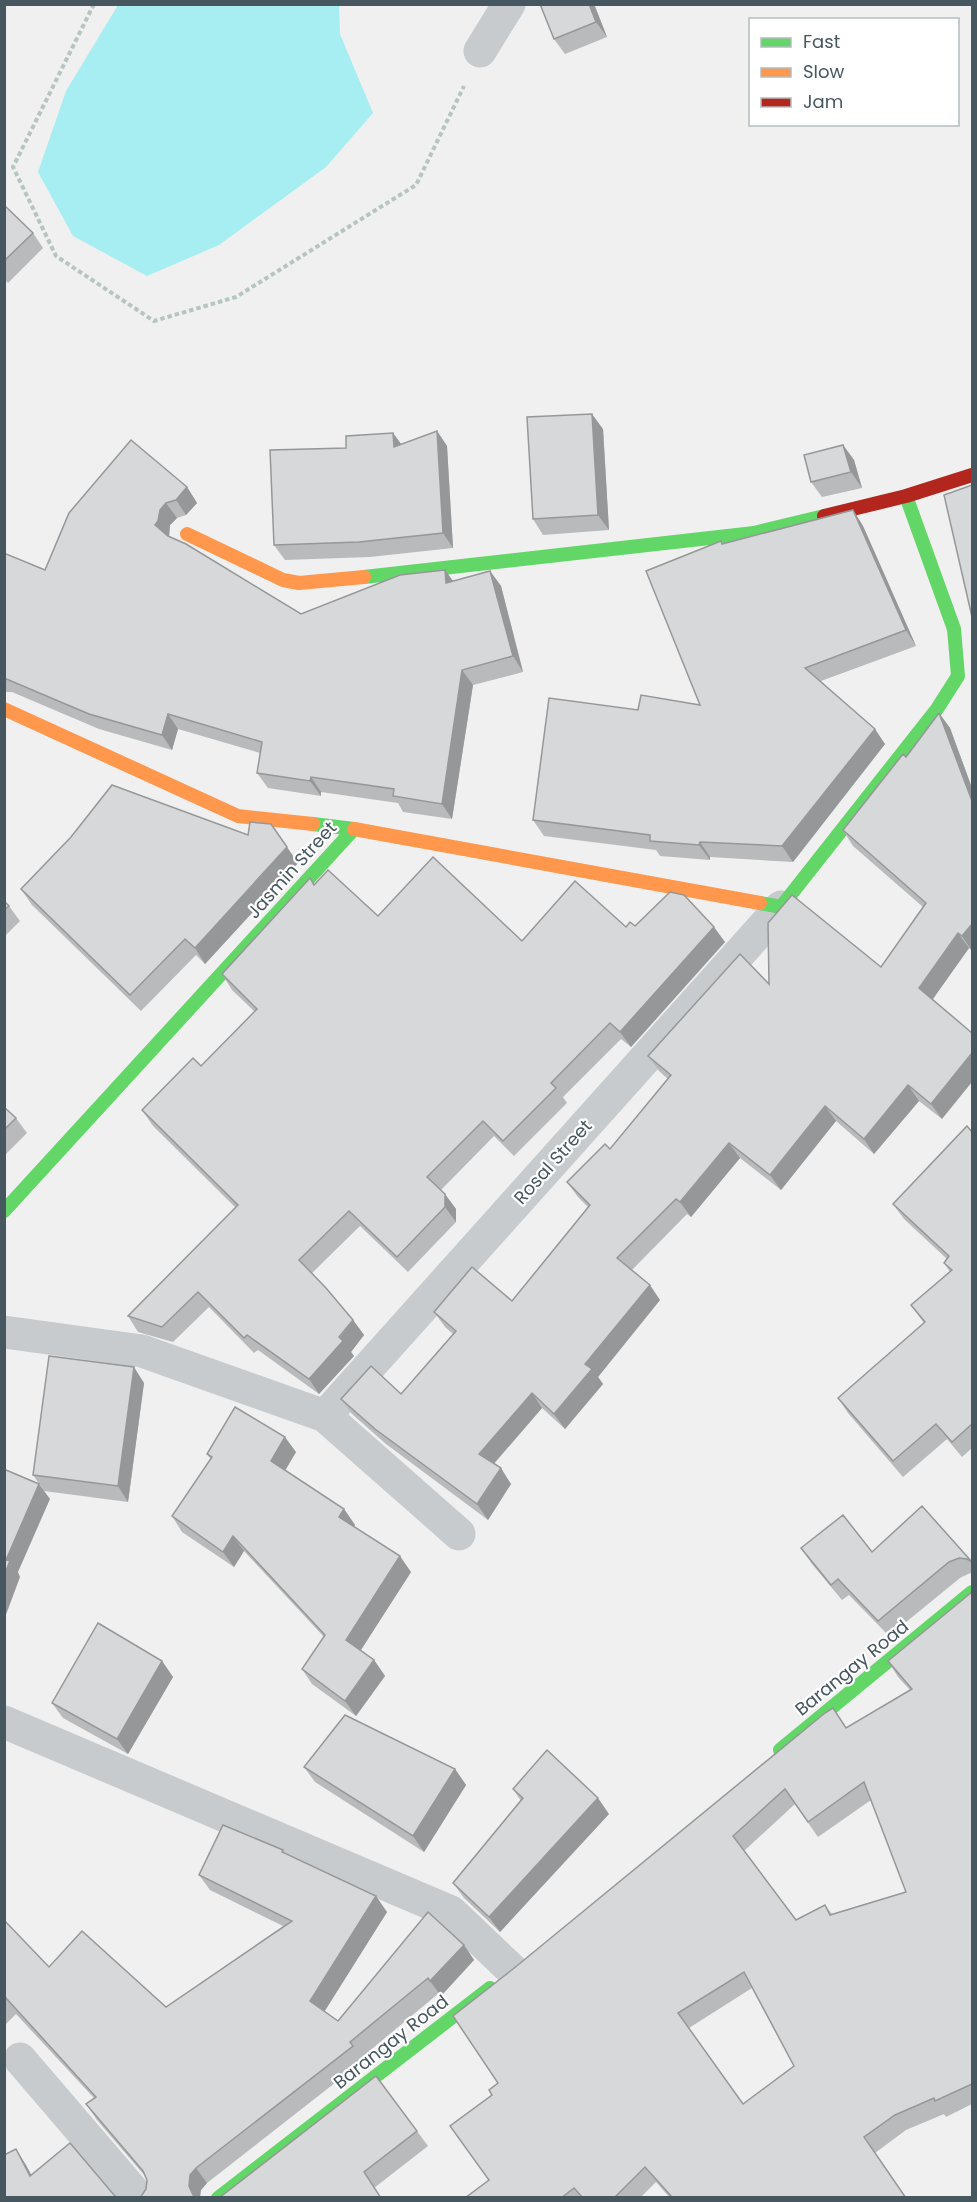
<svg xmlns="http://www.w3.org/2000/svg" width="977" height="2202" font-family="Poppins,sans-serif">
  <rect width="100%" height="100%" fill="#f1f0f0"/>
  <path fill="#a6eef1" d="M118,5h221l1,29 33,79 -47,54 -107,78 -72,31 -74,-40 -35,-64 28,-81z"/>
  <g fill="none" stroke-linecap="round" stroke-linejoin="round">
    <path stroke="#b6c5be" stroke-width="4" stroke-dasharray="4.5 3" stroke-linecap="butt" d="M94,4l-81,163 43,89 98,65 82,-24 180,-112 48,-99"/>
    <g stroke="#c7cbcd" stroke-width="33">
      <path d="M480,51l29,-47"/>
      <path d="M4,1332l138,19 183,65 134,118"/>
      <path d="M325,1416l456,-509"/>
      <path d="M4,1722l447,190 61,58"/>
      <path d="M20,2059l119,139"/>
    </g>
    <g stroke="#63d668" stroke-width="14">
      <path d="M364,577l390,-44 70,-17"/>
      <path d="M760,903l21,4 156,-198 21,-33 -4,-47 -48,-133"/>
      <path d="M4,1211l350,-382 -41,-5"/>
      <path d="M780,1750l192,-158"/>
      <path d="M218,2198l272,-210"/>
    </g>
    <g stroke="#ff974d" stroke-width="14">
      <path d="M187,534l96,46 16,3 65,-6"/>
      <path d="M4,709l234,107 75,8"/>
      <path d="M354,829l406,74"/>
    </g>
    <path stroke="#b3261e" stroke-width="14" d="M824,516l82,-20 66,-21"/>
  </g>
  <g fill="#b9babb" fill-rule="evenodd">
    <path d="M594,4l13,33 -42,17 -11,-15z"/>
    <path d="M4,205l29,28 10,15 -35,35 -4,-4z"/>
    <path d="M603,429l6,101 -66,5 -10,-16z"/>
    <path d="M437,431l10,15 6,102 -83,9 -85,3 -11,-15 72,-97 47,-15 8,11z"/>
    <path d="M843,445l11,15 8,28 -40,9 -11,-15z"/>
    <path d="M187,487l10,16 -11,12 -9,3 -7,7 -1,11 132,78 152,-33 37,-10 11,15 22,86 -50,13 -21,134 -49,-7 -5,-9 -77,-11v4l-53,-8 -11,-15 3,-20 -82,-24 -6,21 -73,-21 -87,-37h-8v-139l41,17z"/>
    <path d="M853,510l10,16 53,120 -95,35 64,63 -92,118 -83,-5v3l-50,-4 -4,-6 -112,-14 -11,-16 105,-110 62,-5 21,-164 2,3z"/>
    <path d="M939,713l11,15 22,60v163l-3,-3 -36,51 9,120 -23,-18 -45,53 -38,-33 -55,69 -41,-32 -49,59 -4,-3 -55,56 28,30 -62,77 5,7 -38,45 -23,-21 -48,56 17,20 -23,36 -102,-76 -34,-30 -11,-15 60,-5 52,-60 -8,-7 -11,-15 78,-11 76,-94 -10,-10 -11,-15 43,-33 58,-70 -9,-8 -11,-15 121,-72 112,-17 42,-60 -70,-61 -10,-16 63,-73z"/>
    <path d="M298,863l-93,101 -9,-9 -55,56 -109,-106 -11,-16z"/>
    <path d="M314,885l64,31 144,25 113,-15 90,16 -94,105 -10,-8 -58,58 4,6 -53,53 -20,-20 -53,54 15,19v13l-48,50 -48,-46 -48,47 41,47 11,15 -13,17 3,4 -35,38 -61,-44 -4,3 -45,-46 -36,35 -35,-10 -10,-16 108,-108 -83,-82 -11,-16 59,-44 54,-54 -23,-22 -10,-16z"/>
    <path d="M4,901l5,5 11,15 -16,16z"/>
    <path d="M4,1107l12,11 11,15 -23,23z"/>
    <path d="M972,1132v316l-10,9 -15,-18 -44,38 -55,-64 -10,-15 86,-75 -13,-18 39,-33 -6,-9 3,-4 -43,-40 -11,-15z"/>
    <path d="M144,1383l-16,119 -84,-11 -11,-16z"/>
    <path d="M296,1452l-11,18 59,39 11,16 -1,1 57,46 -50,78 13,10 11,16 -29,40 -44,-32 -10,-15 22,-32 -80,-86 -10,16 -52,-35 -10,-16 39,-56 -4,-6z"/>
    <path d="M922,1506l50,56v12l-2,-1 -10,5 -71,58 -40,-41 -7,5 -30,-36 -11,-16 71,4z"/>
    <path d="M972,1592v512l-26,13 -2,-3 -38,16 -31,23 31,45h-236l-14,-16 -16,16h-175l24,-18 3,-85 6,-12 -45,-67 394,-288 63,-38 -12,-13 -10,-16zM871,1800l35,92 -74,22 -7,-9 -29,15 -52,-69 51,-47 23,33zM752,1988l42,78 -51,38 -54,-76z"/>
    <path d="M162,1661l11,16 -45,77 -65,-36 -11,-15z"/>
    <path d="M304,1767l151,2 11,16 -42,67 -109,-70z"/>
    <path d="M513,1789l96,25 -109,118 -36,-34 -11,-15 68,-82z"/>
    <path d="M283,1850l3,4 101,58 -63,100 14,9 126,-76 10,15 -33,36 -2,-3 -78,65 2,3 -156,122 -6,7 -55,-1 1,-9 -2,-4 -48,-56 -11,-16 8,-6 -78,-84 -12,12v-106l45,47 117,40 117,-81 -73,-36 -11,-15z"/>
    <path d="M417,2131l11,15 -54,42 -155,10z"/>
  </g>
  <g fill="#969798">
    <path d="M589,4h5l13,33 -11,-15z"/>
    <path d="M592,414l11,15 6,101 -11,-15z"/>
    <path d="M437,431l10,15 6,102 -10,-15z"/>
    <path d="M393,433l11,15 -10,-1z"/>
    <path d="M843,445l11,15 8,28 -11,-16z"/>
    <path d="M187,487l10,16 -11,12 -10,-15z"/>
    <path d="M166,503l11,15 -7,7 -1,12 -14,-12 5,-15z"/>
    <path d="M853,510l10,16 53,120 -10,-16z"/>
    <path d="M445,570l11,15 -10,-2z"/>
    <path d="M490,571l11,15 22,86 -10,-16z"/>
    <path d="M462,670l11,15 -21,134 -10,-15z"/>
    <path d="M939,713l11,15 22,60v13z"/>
    <path d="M168,714l10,15 -6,21 -10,-15z"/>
    <path d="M875,729l10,15 -92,118 -11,-16z"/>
    <path d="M311,777l10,15v4l-11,-15z"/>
    <path d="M700,842l10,15v3l-11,-15z"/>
    <path d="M287,847l11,16 -93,101 -10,-16z"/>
    <path d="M972,924v27l-10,-15z"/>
    <path d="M714,927l11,15 -94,105 -11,-15z"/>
    <path d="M958,933l11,15 -39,55 -11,-15z"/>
    <path d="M972,1053v29l-30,37 -11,-15z"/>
    <path d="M908,1085l11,16 -45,53 -10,-15z"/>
    <path d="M825,1106l11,15 -55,69 -11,-15z"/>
    <path d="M729,1143l11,15 -49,59 -11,-15z"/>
    <path d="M445,1194l11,15v13l-11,-15z"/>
    <path d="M650,1285l10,15 -62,77 5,7 -38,45 -11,-15 31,-50z"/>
    <path d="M353,1320l11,15 -13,17 3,4 -35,38 -10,-15z"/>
    <path d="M134,1367l10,16 -16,119 -10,-16z"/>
    <path d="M532,1393l10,15 -53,61 -10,-15z"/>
    <path d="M285,1437l11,15 -14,24 -11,-15z"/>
    <path d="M501,1468l10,16 -23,36 -11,-16z"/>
    <path d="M39,1484l11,15 -32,73 2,5 -16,43v-45l2,-15z"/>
    <path d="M344,1509l11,16 -5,7 -11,-15z"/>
    <path d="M233,1536l11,15 -10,16 -11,-15z"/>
    <path d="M400,1556l11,16 -54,84 -11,-16z"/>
    <path d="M374,1660l11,16 -29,40 -11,-15z"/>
    <path d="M162,1661l11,16 -45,77 -11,-15z"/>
    <path d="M455,1769l11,16 -42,67 -11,-16z"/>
    <path d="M598,1798l11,16 -109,118 -11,-15z"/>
    <path d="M376,1896l11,16 -66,105 -11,-16z"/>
    <path d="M464,1945l10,15 -33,36 -11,-15z"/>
    <path d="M16,2149l10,16 14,26 -10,-15z"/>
    <path d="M196,2168l11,15 -6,7 -1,8h-5l-6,-12 1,-11z"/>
  </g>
  <g fill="#d7d8d9" stroke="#969798" stroke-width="1.5" fill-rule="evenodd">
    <path d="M540,4h49l7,18 -42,17z"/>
    <path d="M4,205l29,28 -29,28z"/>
    <path d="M592,414l6,101 -65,4 -6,-102z"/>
    <path d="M437,431l6,102 -84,9 -85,3 -4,-95 76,-2v-12l47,-3 1,14z"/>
    <path d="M131,440l56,47 -11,13 -10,3 -6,7 -2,11 -3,4 13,11 18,8 115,70 99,-39 45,-5 1,13 44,-12 23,85 -51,14 -20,134 -49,-8 1,-7 -83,-12 -1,4 -53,-8 5,-31 -94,-28 -6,21 -73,-21 -85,-36v-125l41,17 24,-57z"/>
    <path d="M843,445l8,27 -40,10 -7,-27z"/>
    <path d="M972,485v132l-28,-122z"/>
    <path d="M853,510l53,120 -101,38 70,61 -93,117 -82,-4 -1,3 -49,-4v-6l-117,-15 16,-122 89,12 3,-15 59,10 -54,-134 75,-30 1,3z"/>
    <path d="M939,713l33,88v123l-10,12 -4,-3 -39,55 53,45v20l-41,51 -23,-19 -44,54 -39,-33 -55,69 -41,-32 -49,59 -4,-3 -59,59 33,27 -65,79 7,5 -38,45 -22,-21 -53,61 22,14 -24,36 -102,-75 -34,-30 30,-33 30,28 55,-63 -22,-19 38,-45 40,34 78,-96 -23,-23 38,-38 5,5 61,-74 -23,-19 92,-102 29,30 -1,-61 24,-28 89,72 45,-64 -83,-73 60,-76 3,3z"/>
    <path d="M112,785l136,50 2,-13 21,2 16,23 -92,101 -10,-9 -55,56 -109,-106 50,-52z"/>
    <path d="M433,857l89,84 53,-60 51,46 4,-5 5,4 35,-34 14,3 30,32 -94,105 -10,-9 -59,60 5,5 -53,53 -20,-20 -56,56 18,17v13l-48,50 -48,-46 -50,49 27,28 27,32 -14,17 4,4 -34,38 -62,-44 -3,3 -46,-46 -36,35 -34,-11 110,-111 -96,-95 51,-52 8,8 56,-57 -35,-35 88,-96 4,7 14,-15 50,46z"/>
    <path d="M4,901l5,5 -5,4z"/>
    <path d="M4,1107l12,11 -12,12z"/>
    <path d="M967,1126l5,6v292l-20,18 -16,-18 -43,37 -55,-63 87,-76 -14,-17 41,-35 -8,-7 5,-7 -56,-52z"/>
    <path d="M49,1356l85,11 -16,119 -85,-11z"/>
    <path d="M235,1407l50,30 -14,24 73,48 -5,8 61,39 -54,84 28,20 -29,41 -43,-32 23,-34 -92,-99 -10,16 -51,-36 40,-59 -5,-3z"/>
    <path d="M6,1470l33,14 -33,76 4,1 -6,14v-103z"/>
    <path d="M922,1506l50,56 -5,-3 -8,-1 -10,4 -71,59 -40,-42 -7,6 -30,-37 42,-33 29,37z"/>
    <path d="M972,1592v492l-37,17 -1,-3 -39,17 -31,22 42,61h-233l-28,-31 -31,31h-31l-9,-10 -13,10h-96l24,-18 -39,-54 42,-31 -3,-5 9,-7 -45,-67 60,-47 312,-256 8,-5 13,20 66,-39 -24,-28zM864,1782l42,110 -76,23 -5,-10 -29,15 -63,-84 52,-47 23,33zM744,1972l50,94 -51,38 -65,-91z"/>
    <path d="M98,1623l64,38 -45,78 -65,-36z"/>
    <path d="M345,1715l110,54 -42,67 -109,-69z"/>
    <path d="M547,1750l51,48 -109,119 -36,-34 70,-85 -10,-9z"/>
    <path d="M223,1825l60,25 -1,2 94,44 -66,105 28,20 90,-109 36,33 -34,36 -2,-3 -78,64 3,4 -157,122 -6,7 -1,11 4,9 4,3h-57l6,-9 1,-9 -4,-9 -57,-67 10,-7 -90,-99 -2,2v-80l45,47 33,-36 84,76 126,-86 -93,-46z"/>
    <path d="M376,2076l41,55 -53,41 17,26h-162z"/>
    <path d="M70,2143l44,52 4,3h-114v-43l12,-6 14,27z"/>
  </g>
  <g text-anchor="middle" stroke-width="4.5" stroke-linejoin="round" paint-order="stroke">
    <g font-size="18" fill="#46575f" stroke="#fff">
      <text transform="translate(292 870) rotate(-48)" y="6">Jasmin Street</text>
      <text transform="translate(553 1162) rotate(-48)" y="6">Rosal Street</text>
      <text transform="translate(852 1668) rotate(-39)" y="6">Barangay Road</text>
      <text transform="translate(391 2042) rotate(-38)" y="6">Barangay Road</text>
    </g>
  </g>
  <rect width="977" height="2202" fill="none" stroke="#46575f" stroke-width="12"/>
  <rect x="749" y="18" width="210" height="108" fill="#ffffff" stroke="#b5bcbf" stroke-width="1.5"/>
  <rect x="761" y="38" width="30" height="9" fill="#63d668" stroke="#b5bcbf" stroke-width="1.5"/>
  <text x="803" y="48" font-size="18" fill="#46575f">Fast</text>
  <rect x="761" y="68" width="30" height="9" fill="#ff974d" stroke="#b5bcbf" stroke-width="1.5"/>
  <text x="803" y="78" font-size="18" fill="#46575f">Slow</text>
  <rect x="761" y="98" width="30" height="9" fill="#b3261e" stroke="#b5bcbf" stroke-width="1.5"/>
  <text x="803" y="108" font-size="18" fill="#46575f">Jam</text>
</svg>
